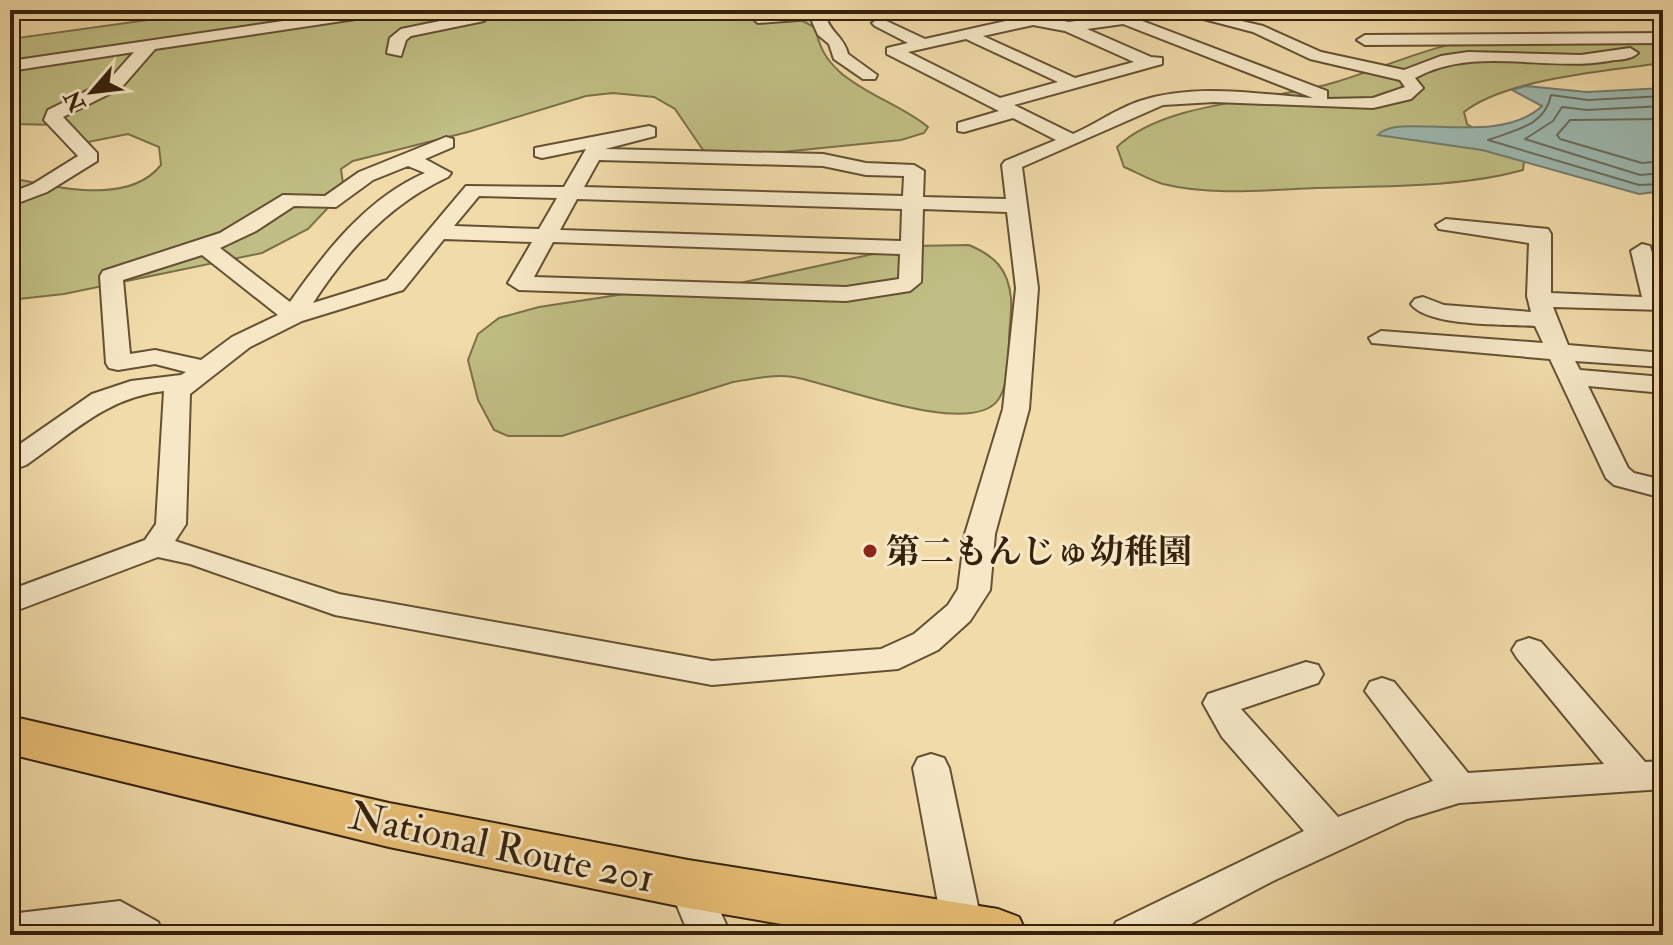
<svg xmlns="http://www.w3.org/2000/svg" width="1673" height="945" font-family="'IM FELL Double Pica','Noto Serif JP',serif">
  <rect width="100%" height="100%" fill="#f1dba9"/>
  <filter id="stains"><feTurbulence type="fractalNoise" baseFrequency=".0025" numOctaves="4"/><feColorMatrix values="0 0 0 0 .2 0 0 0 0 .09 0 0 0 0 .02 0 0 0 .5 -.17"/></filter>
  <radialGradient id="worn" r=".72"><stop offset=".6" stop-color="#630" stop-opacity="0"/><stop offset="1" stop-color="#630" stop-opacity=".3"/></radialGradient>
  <g fill="#c0be84" stroke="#7b7048" stroke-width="2">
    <path d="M220,10h562l34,18c6,56 75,68 112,99l-4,6 -23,7 -159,16 -28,-2 -11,-4 -28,-41 -21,-12 -41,-4 -27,3 -118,36 -115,29 -12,8 3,22 -36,38 -46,24 -198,41 -54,6v-122c45,8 117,29 151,-13l-2,-18 -31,-13 -45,9 -19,-18 -54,-1v-85z"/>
    <path d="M1663,34v29c-53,7 -158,16 -199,49l3,12 57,38 -1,8c-65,18 -139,16 -207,18 -48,2 -105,8 -153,-4 -13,-4 -27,-12 -39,-17l-7,-20c49,-47 154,-45 219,-65 53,-16 101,-40 157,-45 56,-5 114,-2 170,-3z"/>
    <path d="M969,245c26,11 39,24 42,53 1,14 -2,29 -2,43 -1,18 0,43 -11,59 -28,39 -166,-17 -205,-23 -19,-3 -41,2 -60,5l-171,54h-54l-14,-6 -16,-30 -10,-40 10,-26 21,-16 40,-11 92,-14 81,-4 198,-43z"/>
  </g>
  <path fill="#9db9b1" stroke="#747c6f" stroke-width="2" d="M1526,86l61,6 76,-4v103l-24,3 -157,-44 -104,-15c21,-24 119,13 164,-29l-30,-16z"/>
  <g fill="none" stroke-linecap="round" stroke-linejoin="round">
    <g stroke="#6a6d5f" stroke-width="2">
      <path d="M1663,96l-75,4 -37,-5c-6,31 -36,35 -63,45l151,45 24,-1"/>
      <path d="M1663,106l-76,4 -25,-3 -9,14 -28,18 115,36 23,-2"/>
      <path d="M1663,119l-93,1 -13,15 3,4 82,24 21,-2"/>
    </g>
    <defs>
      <g id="minor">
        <path d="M358,10h38l-7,4 -234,35 -34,39 -58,29 34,36v8l-50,31 -37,14v-13l23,-9 45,-28 -34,-36 4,-10 61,-30 25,-28 -124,19v-10z"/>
        <path d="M473,10h14l3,5 -6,6 -73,15 -5,4 -5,16 -14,-3 3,-15 11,-9 73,-15z"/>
        <path d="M743,10l19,3 110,-3 -7,4 -39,3c5,16 18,20 22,37l29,21 -2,4h-12l-29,-20 -5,-15 -11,-9 -7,-16 -53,4z"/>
        <path d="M1169,10h26l68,16 58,26 83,18 37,-14 27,-4 113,3 49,-7 8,5c-7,7 -19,6 -29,8 -64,11 -135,-16 -194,17l8,10 -12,11 -38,9 -159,-6 -51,3 -141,62 16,121 -9,121 -34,125 -5,56 -20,31 -32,29 -40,19 -186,16 -377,-70 -145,-51 -32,-7 -148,56v-23l135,-50 11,-16 8,-133c-57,6 -93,43 -138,74l-16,6v-20l82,-57 39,-13 50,-6 5,-3 -31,-8 -37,6 -9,-2 -3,-5 -6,-87 3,-5 117,-38 63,-38 42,1 34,-24 87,-35 7,2v8l-28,12 26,14 -3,4c-57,26 -101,73 -135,126l74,-23 79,-94 98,1 22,-38 -44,9 -7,-2v-8l114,-22 6,2v8l-50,13 218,5 43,9 48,2 10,6 -1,26 83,2 -4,-34 3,-4 51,-21 -43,-22 -49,14 -6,-1v-8l41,-12 -112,-57v-6l21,-5 -33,-17 -3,-3 8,-5 45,21 108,-24 36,7 55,-8 203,77v8l46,-1 32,-11 -5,-7 -90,-21 -57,-27zM1123,24l190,74c-56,-4 -119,-15 -173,3 -24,8 -44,23 -67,33l-59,-29 148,-41v-6l-11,-1 -64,-28zM1033,25l32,6 69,31 -59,16 -92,-42zM966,39l92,43 -58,16 -92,-46zM599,160l224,6 43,9 38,1 -1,20 -319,-9zM408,166l17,7c-57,24 -100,79 -135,129l-70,-54 36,-17 38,-25 42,1 37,-27zM479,196l78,2 -18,31 -85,-3zM577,199l325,10 -1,32 -341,-11zM923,209l84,3 9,76 -13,121 -38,125 -7,55 -10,16 -34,29 -33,15 -169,12 -373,-67 -164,-53 11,-17 4,-130 60,-47 52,-26 101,-31 41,-51 88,3 -24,41 11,7 327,11 64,-10 11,-9zM553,242l347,12 -1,25 -53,8 -312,-10zM202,255l76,60 -46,22 -31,23 -46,-10 -25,4 -7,-74z"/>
        <path d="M1289,10h309l-7,4 -296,2 -5,-1z"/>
        <path d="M1663,33v10l-298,2 -8,-5 8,-5z"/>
        <path d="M1446,219l102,10 3,5v59l91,4 -11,-46 11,-7 8,2 13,45v19l-110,-3 15,38 95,8v14l-88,-6 5,9 83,7v16l-75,-7 40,82 6,5 29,7v18l-49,-13 -8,-7 -56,-119 -178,-16 -3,-5 12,-7 162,12 -8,-17c-29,-2 -107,1 -124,-22l4,-5 8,-2 21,8 87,7 -4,-16 2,-53 -90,-14 -3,-4z"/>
        <path d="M1529,638l12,4 104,120 18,-1v28l-204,14 -52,16 -134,62 -103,54h-60l6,-13 188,-91 -82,-94 -19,-34 5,-9 98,-32 12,3 5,9 -5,9 -77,26 97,108 95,-36 -68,-90 5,-9 12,-4 12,4 74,91 136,-9 -87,-106 -5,-8 5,-8z"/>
        <path d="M931,754l13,4 5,10 34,162 -2,5h-36l-2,-5 -30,-162 5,-10z"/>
        <path d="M688,867l14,5 29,63h-42l-21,-51 6,-12z"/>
        <path d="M120,901l38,21 6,13h-154v-21z"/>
      </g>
      <path id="highway" d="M10,716l379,87 299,57 310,49 21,8 8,18h-181l-158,-27 -299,-61 -379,-93z"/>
    </defs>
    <use href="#minor" stroke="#655034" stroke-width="4"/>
    <use href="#highway" stroke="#36210d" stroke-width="4"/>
    <use href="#minor" fill="#f6e8c7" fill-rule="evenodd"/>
    <use href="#highway" fill="#e8be74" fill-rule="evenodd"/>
  </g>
  <circle fill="#8f2418" stroke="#f6e8c7" stroke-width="3" cx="870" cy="551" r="8"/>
  <g text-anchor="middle" stroke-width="6" stroke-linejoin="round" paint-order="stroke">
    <g font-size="34" font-weight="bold" fill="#36210d" stroke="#f6e8c7" text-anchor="start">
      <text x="886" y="563">第二もんじゅ幼稚園</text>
    </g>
    <g font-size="40" fill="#36210d" stroke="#f6e8c7">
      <text transform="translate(502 846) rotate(12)" y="14">National Route 201</text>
    </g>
  </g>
  <rect width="1673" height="945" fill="none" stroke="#f1dba9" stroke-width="40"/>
  <rect x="12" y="12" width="1649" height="921" fill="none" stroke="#36210d" stroke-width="4"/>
  <rect x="20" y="20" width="1633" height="905" fill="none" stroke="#36210d" stroke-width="2"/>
  <g transform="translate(92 92) rotate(242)" stroke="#f6e8c7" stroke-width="6" paint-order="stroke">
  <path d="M0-6L14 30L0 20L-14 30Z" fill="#36210d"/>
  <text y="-12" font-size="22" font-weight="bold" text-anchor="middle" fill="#36210d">N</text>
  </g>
  <rect width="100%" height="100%" filter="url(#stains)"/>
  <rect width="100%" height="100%" fill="url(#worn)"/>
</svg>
